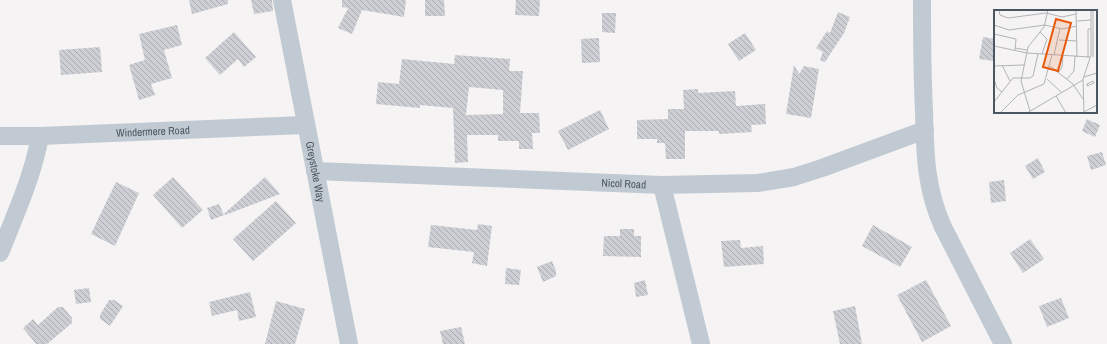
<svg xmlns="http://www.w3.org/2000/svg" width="1107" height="344" font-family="'Archivo Narrow',sans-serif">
  <defs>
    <pattern id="building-back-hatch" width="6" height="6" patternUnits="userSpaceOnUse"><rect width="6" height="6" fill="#cdcfd5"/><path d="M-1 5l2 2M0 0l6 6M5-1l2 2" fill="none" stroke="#a8abb0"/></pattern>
  </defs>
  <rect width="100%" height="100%" fill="#f5f3f3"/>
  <g fill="url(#building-back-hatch)" fill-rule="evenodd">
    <path d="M189,0h39v4l-36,10z"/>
    <path d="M251,0h21l1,11 -19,3z"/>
    <path d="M342,0h64l-2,17 -42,-7 -10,24 -14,-6 10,-20 -6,-1z"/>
    <path d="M425,0h19l1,16h-20z"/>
    <path d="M516,0h24l-1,16 -24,-1z"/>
    <path d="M838,12l12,5 -6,16 -19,29 -5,-2 3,-8 -7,-4 11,-17 3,2z"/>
    <path d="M602,13h14l-1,20 -13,-1z"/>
    <path d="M177,25l5,20 -18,5 8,28 -21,6 4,11 -16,5 -10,-35 16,-5 -6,-26z"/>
    <path d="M234,32l22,25 -12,10 -6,-8 -18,16 -15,-17z"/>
    <path d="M745,33l11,17 -17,11 -11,-17z"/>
    <path d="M983,37l12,2v14l-1,8 -15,-2z"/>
    <path d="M599,38l1,24 -18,1 -1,-24z"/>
    <path d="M100,47l2,25 -41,3 -2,-25z"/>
    <path d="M455,55l55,4 -1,12h14l-3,42h19l1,20h-8l1,16h-14v-8h-21v-6h-31l1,27 -13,1 -2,-55 -33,-3v3l-44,-4 2,-22 21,2 3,-25 52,5zM469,87l34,3v24l-37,1z"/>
    <path d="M794,65l5,9 5,-8 15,3 -8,49 -25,-4z"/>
    <path d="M698,89v4l37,-2 1,15 29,-2 1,20 -15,1 1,7 -33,2v-3h-34v28h-19l-1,-16h-8v-4h-20v-19l31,-1v-10h16l-1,-19z"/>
    <path d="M600,110l9,19 -41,21 -10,-19z"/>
    <path d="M1087,119l13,6 -5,12 -13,-6z"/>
    <path d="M1102,152l4,13 -15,5 -4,-14z"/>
    <path d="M1038,158l7,14 -12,7 -8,-13z"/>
    <path d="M173,177l30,33 -21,18 -29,-33z"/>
    <path d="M265,177l15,17 -55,21 -1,-1z"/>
    <path d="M1004,180l2,21 -15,2 -2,-21z"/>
    <path d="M116,182l23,11 -24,53 -24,-12z"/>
    <path d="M276,201l20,22 -43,38 -20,-22z"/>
    <path d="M219,204l5,11 -13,5 -4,-12z"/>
    <path d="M478,224l14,2 -5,40 -15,-3 2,-11 -46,-5 3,-22 46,5z"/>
    <path d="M873,225l39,22 -12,20 -38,-21z"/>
    <path d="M620,229h14v7h7v21l-38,-1 1,-20h16z"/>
    <path d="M1030,239l14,20 -21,14 -13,-20z"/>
    <path d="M740,240l1,8 22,-2 1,18 -40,3 -3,-26z"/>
    <path d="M552,261l4,10v5l-13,6 -6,-15z"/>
    <path d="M506,268l15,2 -2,15 -14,-1z"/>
    <path d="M645,280l3,15 -12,2 -2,-14z"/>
    <path d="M926,280l25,46 -29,16 -25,-47z"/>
    <path d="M89,288l2,14 -15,2 -2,-14z"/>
    <path d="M250,292l6,25 -17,4 -2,-11 -25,6 -3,-14z"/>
    <path d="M1061,298l8,20 -22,9 -8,-21z"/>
    <path d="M109,300h5l9,6 -13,20 -10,-7v-4z"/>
    <path d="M276,301l29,8 -10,35h-30z"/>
    <path d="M855,306l7,38h-22l-7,-33z"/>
    <path d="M58,307h5l9,11v5l-25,21h-11l-13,-16 10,-9 5,6z"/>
    <path d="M461,327l4,17h-22l-3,-13z"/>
  </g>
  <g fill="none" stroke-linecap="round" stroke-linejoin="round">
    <g stroke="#c1cad2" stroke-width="18">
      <path id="s1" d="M282,0l67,344"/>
      <path d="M922,0c0,37 0,73 2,110 1,42 1,77 19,117l60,117"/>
      <path id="s2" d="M0,136h40l265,-11"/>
      <path id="s3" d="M315,171l347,14 96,-2 36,-6 28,-9 103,-38"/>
      <path d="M662,185l39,159"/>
      <path d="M0,253c15,-38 33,-77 40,-117"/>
    </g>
  </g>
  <g text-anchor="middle" stroke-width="3" stroke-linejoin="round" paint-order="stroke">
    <g font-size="11" fill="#4a5661" stroke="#fff">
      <text dy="4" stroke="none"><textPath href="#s2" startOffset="153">Windermere Road</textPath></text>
      <text dy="4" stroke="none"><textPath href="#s1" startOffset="175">Greystoke Way</textPath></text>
      <text dy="4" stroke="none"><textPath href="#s3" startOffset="309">Nicol Road</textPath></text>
    </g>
  </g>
  <g transform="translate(994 10)">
    <rect width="103" height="103" fill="#f5f3f3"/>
    <path fill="none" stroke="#b1b4b9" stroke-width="1" d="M5,0l1,5 8,3 38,-5 16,4 14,-3M82,0l1,47M99,0v47M83,11l14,-1M0,15l15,5 36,-5 17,4 15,-3M46,22l7,7 -5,15M0,24l22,5 -1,12M65,30l18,1M0,36l33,7 63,4M21,38l12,2M60,45l6,-27M94,48v-29h3M8,55l8,16M0,56l30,-1M56,56l23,18 10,15M64,63l4,-6 1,-11M90,67l13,-4M0,69l3,9 5,4M53,69l14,13M73,69l7,-8 1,-15M99,71l1,2 -7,3v-2zM62,86l10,17M0,92l19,-24h17l3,-2 5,-22M36,101l-9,-30 7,-34 16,-20 4,-17M90,102l13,-7M6,103l18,-18 26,-11 8,-29M33,103l56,-33M90,103l-1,-34 8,-24v-45"/>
    <path fill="#e8590c" fill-opacity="0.15" stroke="#e8590c" stroke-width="2" d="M62,9l15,4 -13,48 -15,-4z"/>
    <rect width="103" height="103" fill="none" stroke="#4a5661" stroke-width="2"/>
  </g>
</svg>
